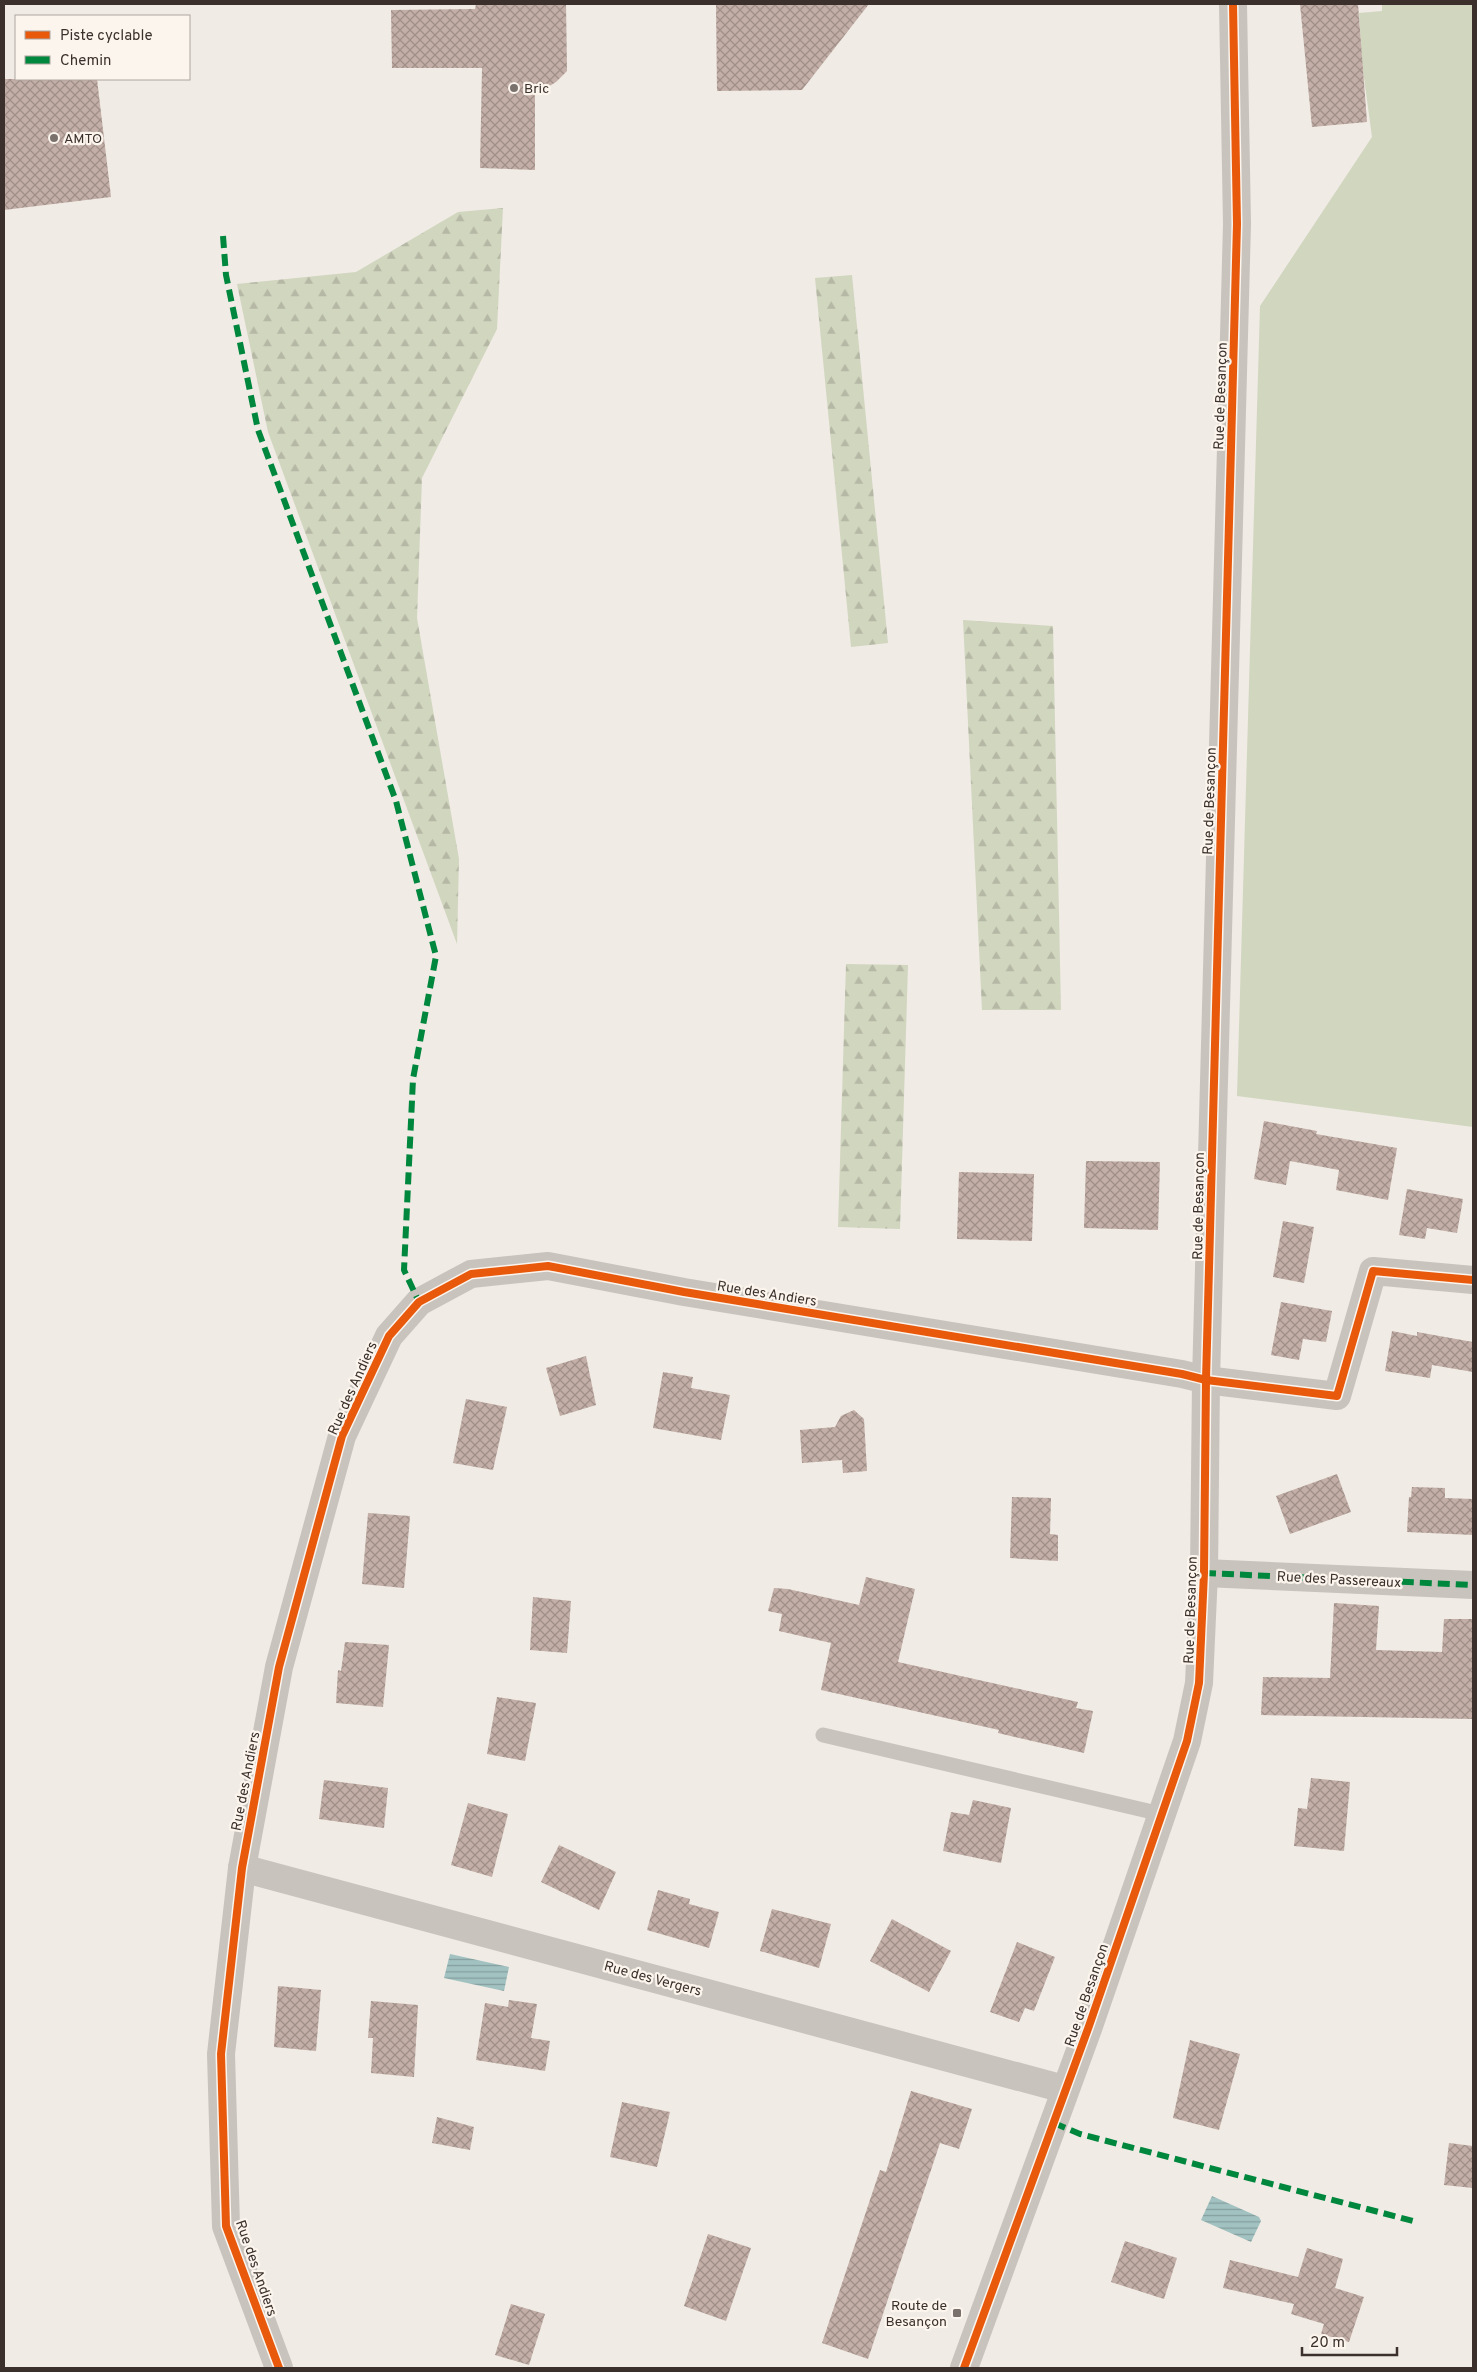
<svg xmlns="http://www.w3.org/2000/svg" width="1477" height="2372" font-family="Overpass,sans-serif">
  <defs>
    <pattern id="forest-firs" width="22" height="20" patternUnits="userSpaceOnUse" patternTransform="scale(1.25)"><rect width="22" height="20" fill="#d1d6bf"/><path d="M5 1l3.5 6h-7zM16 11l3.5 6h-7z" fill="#b4b8a4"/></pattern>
    <pattern id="water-rules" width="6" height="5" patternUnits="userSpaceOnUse" patternTransform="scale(1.25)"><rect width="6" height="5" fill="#a1c2c1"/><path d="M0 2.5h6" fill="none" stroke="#849e9d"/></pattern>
    <pattern id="building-cross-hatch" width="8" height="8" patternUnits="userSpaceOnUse" patternTransform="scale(1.25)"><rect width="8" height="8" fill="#c3afa7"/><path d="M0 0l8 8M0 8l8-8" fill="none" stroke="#a08f88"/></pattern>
  </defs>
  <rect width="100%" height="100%" fill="#f0ebe5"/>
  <path fill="#d1d6bf" d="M1382,4h91v1123l-236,-31 23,-790 112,-169 -10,-74 -3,-50 23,-2z"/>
  <g fill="url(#forest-firs)">
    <path d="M503,208l-6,121 -75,149 -5,140 42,241 -2,85 -189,-512 -31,-148 119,-12 102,-60z"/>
    <path d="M852,275l36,368 -37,4 -36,-369z"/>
    <path d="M963,620l90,6 8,384h-79z"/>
    <path d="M846,964l62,1 -8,264 -62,-2z"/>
  </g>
  <g fill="url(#water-rules)">
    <path d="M450,1954l59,13 -5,24 -60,-13z"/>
    <path d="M1212,2196l47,21 2,4 -10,21 -50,-22z"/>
  </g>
  <g fill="url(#building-cross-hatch)">
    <path d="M476,4h90l1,67 -11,11 -21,13v75l-55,-2 2,-100h-90l-1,-58 84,-1z"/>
    <path d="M716,4h153l-67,86 -85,1z"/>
    <path d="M1300,4h58l9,118 -55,5z"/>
    <path d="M4,79h93l14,118 -107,13z"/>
    <path d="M1264,1121l53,10 -1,3 81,14 -9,52 -52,-10 3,-20 -49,-9 -4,24 -32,-6z"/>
    <path d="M1086,1161l74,1 -2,68 -74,-2z"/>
    <path d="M959,1172l75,2 -2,67 -75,-2z"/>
    <path d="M1407,1189l56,10 -6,34 -30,-5 -2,11 -26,-4z"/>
    <path d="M1283,1221l31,6 -10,56 -31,-6z"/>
    <path d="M1281,1302l51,9 -6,31 -23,-3 -4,21 -28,-5z"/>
    <path d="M1392,1331l25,5v-4l56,10v30l-41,-7 -2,13 -45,-7z"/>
    <path d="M586,1356l10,49 -36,11 -14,-48z"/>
    <path d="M663,1372l30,5 -2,11 39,7 -9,45 -68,-12z"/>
    <path d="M466,1399l41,8 -14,63 -40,-7z"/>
    <path d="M854,1410l10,9 3,52 -24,2 -1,-13 -40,3 -2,-33 35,-3 6,-11z"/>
    <path d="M1337,1474l14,38 -61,22 -14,-38z"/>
    <path d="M1412,1487l33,1v10l28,1v36l-66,-3 2,-35h2z"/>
    <path d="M1012,1497l39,1 -1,36 8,1v26l-48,-3z"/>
    <path d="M368,1513l42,3 -6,72 -42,-4z"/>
    <path d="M866,1577l49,12 -17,73 180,40 -2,6 17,3 -9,42 -86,-20 1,-3 -178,-40 10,-47 -52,-12 3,-17 -14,-3 6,-23 14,1 71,16z"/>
    <path d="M533,1597l38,4 -4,52 -37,-3z"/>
    <path d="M1334,1603l45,3 -3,44 66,2 2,-33h29l-1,100 -211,-4 2,-38 67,1z"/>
    <path d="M345,1642l44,3 -6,62 -47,-4 2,-33 3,1z"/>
    <path d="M497,1697l39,6 -11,58 -38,-7z"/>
    <path d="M1311,1778l39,4 -6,69 -50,-5 4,-38 9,1z"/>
    <path d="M324,1780l64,8 -4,40 -65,-9z"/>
    <path d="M973,1800l38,8 -10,55 -58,-12 8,-39 18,3z"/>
    <path d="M468,1803l40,11 -16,63 -41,-12z"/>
    <path d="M559,1845l57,27 -17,38 -58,-28z"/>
    <path d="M658,1890l32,9 -1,5 30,8 -10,36 -62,-18z"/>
    <path d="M772,1909l59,15 -12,44 -59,-17z"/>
    <path d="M892,1919l59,32 -22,41 -59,-31z"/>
    <path d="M1017,1942l38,15 -21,54 -9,-3 -6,14 -29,-10z"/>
    <path d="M278,1986l43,4 -5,61 -42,-4z"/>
    <path d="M509,2000l28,4 -6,34 19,3 -5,30 -69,-11 9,-57 23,4z"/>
    <path d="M371,2001l47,4 -4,72 -43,-4 2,-35h-5z"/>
    <path d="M1190,2040l50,14 -21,76 -46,-12z"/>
    <path d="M911,2091l61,18 -13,40 -19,-6 -72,216 -46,-16 58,-173 6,2z"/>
    <path d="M622,2102l48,10 -13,55 -47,-10z"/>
    <path d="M437,2117l37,10 -4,23 -38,-7z"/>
    <path d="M1449,2143l24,3v42l-29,-3z"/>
    <path d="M708,2234l43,14 -25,73 -42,-15z"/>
    <path d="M1125,2241l52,17 -13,41 -53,-17z"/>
    <path d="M1307,2248l36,11 -8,29 29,9 -15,45 -28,-8 3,-10 -33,-10 3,-10 -71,-16 7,-28 68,17z"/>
    <path d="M511,2304l34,10 -16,51 -34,-10z"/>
  </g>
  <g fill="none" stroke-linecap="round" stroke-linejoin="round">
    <path stroke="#c9c3be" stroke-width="15" d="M823,1735l338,79"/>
    <g stroke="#c9c3be" stroke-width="28">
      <path d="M1204,1573l269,12"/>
      <path d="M242,1868l822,221"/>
      <path d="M279,2368l-53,-142 -5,-172 21,-186 37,-201 63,-231 47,-100 30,-34 52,-28 77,-8 136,26 498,82 24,6 131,16 36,-125 100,9"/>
    </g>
    <path stroke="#c9c3be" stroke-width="28" d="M964,2368l125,-342 98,-285 12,-58 5,-110 2,-193 31,-1156 -4,-220"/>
    <g stroke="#00873e" stroke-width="6" stroke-dasharray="12 6" stroke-linecap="butt">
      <path d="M223,236l3,39 32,155 138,371 40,155 -23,123 -9,191 15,32"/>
      <path d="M1204,1573l269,12"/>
      <path d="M1054,2123l26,11 337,88"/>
    </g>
    <defs>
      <g id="cycleway">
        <path d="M279,2368l-53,-142 -5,-172 21,-186 37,-201 63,-231 47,-100 30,-34 52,-28 77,-8 136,26 498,82 24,6 131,16 36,-125 100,9"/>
        <path d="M964,2368l125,-342 98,-285 12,-58 5,-110 2,-193 31,-1156 -4,-220"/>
      </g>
    </defs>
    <use href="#cycleway" stroke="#fbf5ee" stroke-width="11"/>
    <use href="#cycleway" stroke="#e8590c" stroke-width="8"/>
  </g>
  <g fill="#7a716c" stroke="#fbf5ee" stroke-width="2">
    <circle cx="514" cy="88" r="5"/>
    <circle cx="54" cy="138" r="5"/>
    <rect x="952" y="2308" width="10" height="10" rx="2.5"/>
  </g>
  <g text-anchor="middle" stroke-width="4.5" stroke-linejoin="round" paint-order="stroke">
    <g font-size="14" fill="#3b302b" stroke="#fbf5ee" text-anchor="start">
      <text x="524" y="93">Bric</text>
      <text x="64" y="143">AMTO</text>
      <text x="947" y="2310" text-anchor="end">Route de<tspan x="947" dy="16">Besançon</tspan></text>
    </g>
    <g font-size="14" fill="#3b302b" stroke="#fbf5ee">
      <text transform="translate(1220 396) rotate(-88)" y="5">Rue de Besançon</text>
      <text transform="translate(1209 801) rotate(-88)" y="5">Rue de Besançon</text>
      <text transform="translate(1198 1206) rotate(-89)" y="5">Rue de Besançon</text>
      <text transform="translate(767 1293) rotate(9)" y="5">Rue des Andiers</text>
      <text transform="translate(352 1388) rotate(-66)" y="5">Rue des Andiers</text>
      <text transform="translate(1339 1579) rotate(3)" y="5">Rue des Passereaux</text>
      <text transform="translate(1190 1610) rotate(-88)" y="5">Rue de Besançon</text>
      <text transform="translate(245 1781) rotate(-79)" y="5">Rue des Andiers</text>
      <text transform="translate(653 1978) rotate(15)" y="5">Rue des Vergers</text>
      <text transform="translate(1086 1995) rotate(-71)" y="5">Rue de Besançon</text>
      <text transform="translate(257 2268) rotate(71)" y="5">Rue des Andiers</text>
    </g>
  </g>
  <rect width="1477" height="2372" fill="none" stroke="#3b302b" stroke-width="10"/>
  <rect x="15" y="15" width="175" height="65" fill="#fbf5ee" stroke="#aea6a0"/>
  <rect x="25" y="31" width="25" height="8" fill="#e8590c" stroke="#aea6a0"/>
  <text x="60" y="40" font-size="15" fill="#3b302b">Piste cyclable</text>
  <rect x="25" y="56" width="25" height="8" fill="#00873e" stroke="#aea6a0"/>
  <text x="60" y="65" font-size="15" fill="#3b302b">Chemin</text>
  <path d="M1302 2347v8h95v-8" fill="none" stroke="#3b302b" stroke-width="2.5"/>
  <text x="1310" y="2347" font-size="15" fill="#3b302b" stroke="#fbf5ee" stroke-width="4" paint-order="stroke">20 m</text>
</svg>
